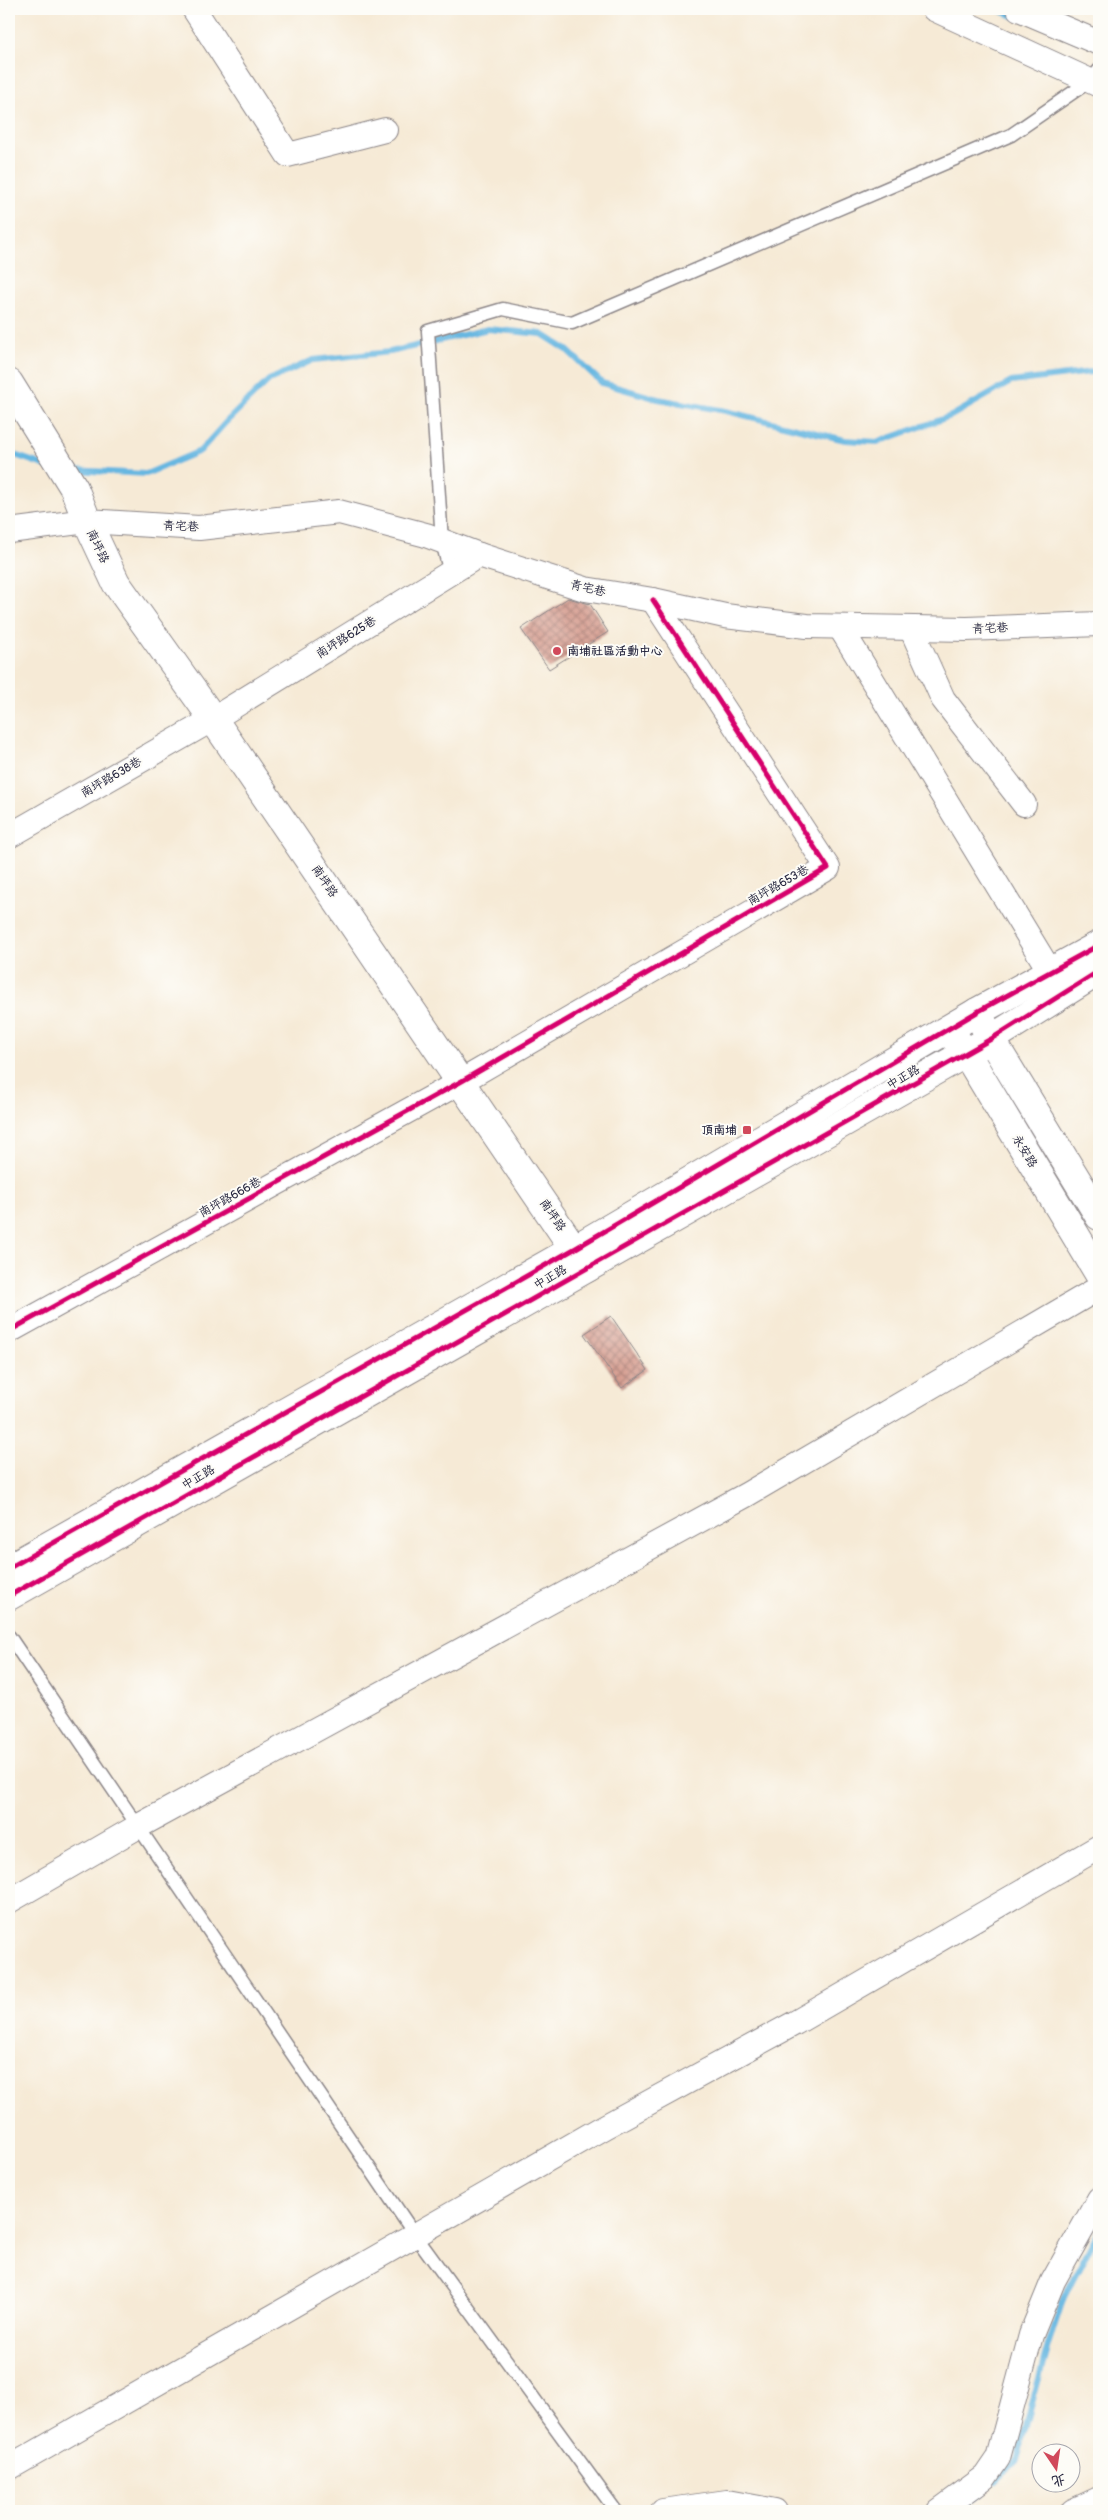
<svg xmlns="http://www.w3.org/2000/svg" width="1108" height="2520" font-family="Pangolin,'LXGW WenKai TC',sans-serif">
  <defs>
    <pattern id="building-cross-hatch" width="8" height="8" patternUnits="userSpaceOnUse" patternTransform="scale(1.25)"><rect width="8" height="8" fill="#d59c8f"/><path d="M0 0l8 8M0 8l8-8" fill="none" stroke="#ac7f76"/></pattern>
  </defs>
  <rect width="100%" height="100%" fill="#fdfcf7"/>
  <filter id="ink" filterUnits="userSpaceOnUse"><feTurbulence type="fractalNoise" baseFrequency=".02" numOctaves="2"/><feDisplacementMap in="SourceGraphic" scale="10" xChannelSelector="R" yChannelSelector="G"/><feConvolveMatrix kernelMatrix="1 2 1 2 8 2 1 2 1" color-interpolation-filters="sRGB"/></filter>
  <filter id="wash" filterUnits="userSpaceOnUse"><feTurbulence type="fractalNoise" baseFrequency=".0096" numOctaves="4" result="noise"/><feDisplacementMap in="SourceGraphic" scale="20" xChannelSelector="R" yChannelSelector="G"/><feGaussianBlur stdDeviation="1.12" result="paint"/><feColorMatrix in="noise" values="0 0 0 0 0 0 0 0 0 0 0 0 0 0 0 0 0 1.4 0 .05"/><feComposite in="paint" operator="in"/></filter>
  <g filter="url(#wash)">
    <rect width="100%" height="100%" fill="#f6ead6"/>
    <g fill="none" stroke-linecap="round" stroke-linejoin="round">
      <g stroke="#67b7e1" stroke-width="6">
        <path d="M996,9l20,8"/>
        <path d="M9,453l43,15"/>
        <path d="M72,470l74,4 54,-23 26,-29 43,-42 44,-20 77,-8 98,-23 54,5 25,16 35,33 56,16 68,12 119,29 33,2 73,-26 60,-34 88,-11"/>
        <path d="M995,2481l22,-21 31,-115 16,-48 35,-67"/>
        <path d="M960,2511l22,-18"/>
      </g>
    </g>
    <g id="blocks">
      <g fill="url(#building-cross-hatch)">
        <path d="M568,598l22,6 18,28 -59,37 -28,-40z"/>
        <path d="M611,1316l37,54 -26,18 -38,-54z"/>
      </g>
    </g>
  </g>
  <g filter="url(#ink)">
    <use href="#blocks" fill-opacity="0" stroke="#8c8688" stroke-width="1"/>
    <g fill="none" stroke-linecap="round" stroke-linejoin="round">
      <defs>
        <g id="lane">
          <path d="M450,574l-8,-33 -14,-210 75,-22 69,14 439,-188 80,-55 8,-10"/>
          <path d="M9,1636l406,599 201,276"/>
        </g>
        <g id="street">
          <path d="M194,9l94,146 97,-25"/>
          <path d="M934,9l165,76"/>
          <path d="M1019,9l80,34"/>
          <path d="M9,531l78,-10 112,7 140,-16 87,23 53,20 106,34 68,11 72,16 82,10 160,3 132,-5"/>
          <path d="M840,627l211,346"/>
          <path d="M911,628l32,71 81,105"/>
          <path d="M9,836l204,-117 266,-164"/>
          <path d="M9,1331l453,-250 366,-213 -175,-268"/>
          <path d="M9,1901l128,-74 609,-332 353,-207"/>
          <path d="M9,2468l595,-341 191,-104 304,-176"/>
          <path d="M663,2511l64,-9 48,9"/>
          <path d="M939,2511l46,-34 13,-19 33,-123 22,-54 46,-82"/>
          <path d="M1073,2511l26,-12"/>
        </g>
        <g id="secondary">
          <path d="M9,383l65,105 13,33 29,62 97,136 374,549"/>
          <path d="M977,1012l14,27 108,177"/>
          <path d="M949,1030l17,23 133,221"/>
        </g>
        <g id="primary">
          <path d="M9,1568l567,-320 401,-236 122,-67"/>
          <path d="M9,1596l982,-557 108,-68"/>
        </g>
      </defs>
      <use href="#lane" stroke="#8c8688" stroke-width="15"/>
      <use href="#street" stroke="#8c8688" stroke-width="26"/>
      <use href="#secondary" stroke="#8c8688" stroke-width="30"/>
      <use href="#primary" stroke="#8c8688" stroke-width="30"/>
      <use href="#lane" stroke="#fff" stroke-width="12"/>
      <use href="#street" stroke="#fff" stroke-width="24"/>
      <use href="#secondary" stroke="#fff" stroke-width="28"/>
      <use href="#primary" stroke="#fff" stroke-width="28"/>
      <defs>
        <g id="cycleway">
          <path d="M9,1331l453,-250 366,-213 -175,-268"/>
          <path d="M9,1568l567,-320 401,-236 122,-67"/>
          <path d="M9,1596l982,-557 108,-68"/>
        </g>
      </defs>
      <use href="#cycleway" stroke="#fdfcf7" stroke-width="8"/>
      <use href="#cycleway" stroke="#d6006c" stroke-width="5"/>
    </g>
  </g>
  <g fill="#d1495b" stroke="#fdfcf7" stroke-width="2">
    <circle cx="557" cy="651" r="5"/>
    <rect x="742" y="1125" width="10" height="10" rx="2.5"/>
  </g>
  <g text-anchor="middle" stroke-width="4" stroke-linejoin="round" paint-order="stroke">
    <g font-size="12" fill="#22223b" stroke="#fdfcf7">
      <text transform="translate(181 526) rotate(2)" y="4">青宅巷</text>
      <text transform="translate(98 546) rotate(65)" y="4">南坪路</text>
      <text transform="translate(588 588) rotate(13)" y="4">青宅巷</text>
      <text transform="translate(990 628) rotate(-2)" y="4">青宅巷</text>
      <text transform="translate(346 637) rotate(-32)" y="4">南坪路625巷</text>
      <text transform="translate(111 777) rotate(-30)" y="4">南坪路638巷</text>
      <text transform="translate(325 881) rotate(56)" y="4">南坪路</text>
      <text transform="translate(778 885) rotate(-30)" y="4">南坪路653巷</text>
      <text transform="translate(903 1077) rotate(-30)" y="4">中正路</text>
      <text transform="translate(1025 1151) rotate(59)" y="4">永安路</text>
      <text transform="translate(230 1197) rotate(-29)" y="4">南坪路666巷</text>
      <text transform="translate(553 1215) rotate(56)" y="4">南坪路</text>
      <text transform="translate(550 1277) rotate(-30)" y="4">中正路</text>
      <text transform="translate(198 1477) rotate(-30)" y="4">中正路</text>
    </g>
    <g font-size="12" font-weight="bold" fill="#22223b" stroke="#fdfcf7" text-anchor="start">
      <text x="567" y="655">南埔社區活動中心</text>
      <text x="737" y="1134" text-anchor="end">頂南埔</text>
    </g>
  </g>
  <rect width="1108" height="2520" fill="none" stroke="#fdfcf7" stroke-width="30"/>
  <g transform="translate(1056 2468) rotate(167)"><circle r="24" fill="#fdfcf7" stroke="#a5a5ac"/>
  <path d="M0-4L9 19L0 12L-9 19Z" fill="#d1495b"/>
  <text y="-8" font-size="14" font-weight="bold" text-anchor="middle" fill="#22223b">北</text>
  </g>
</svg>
